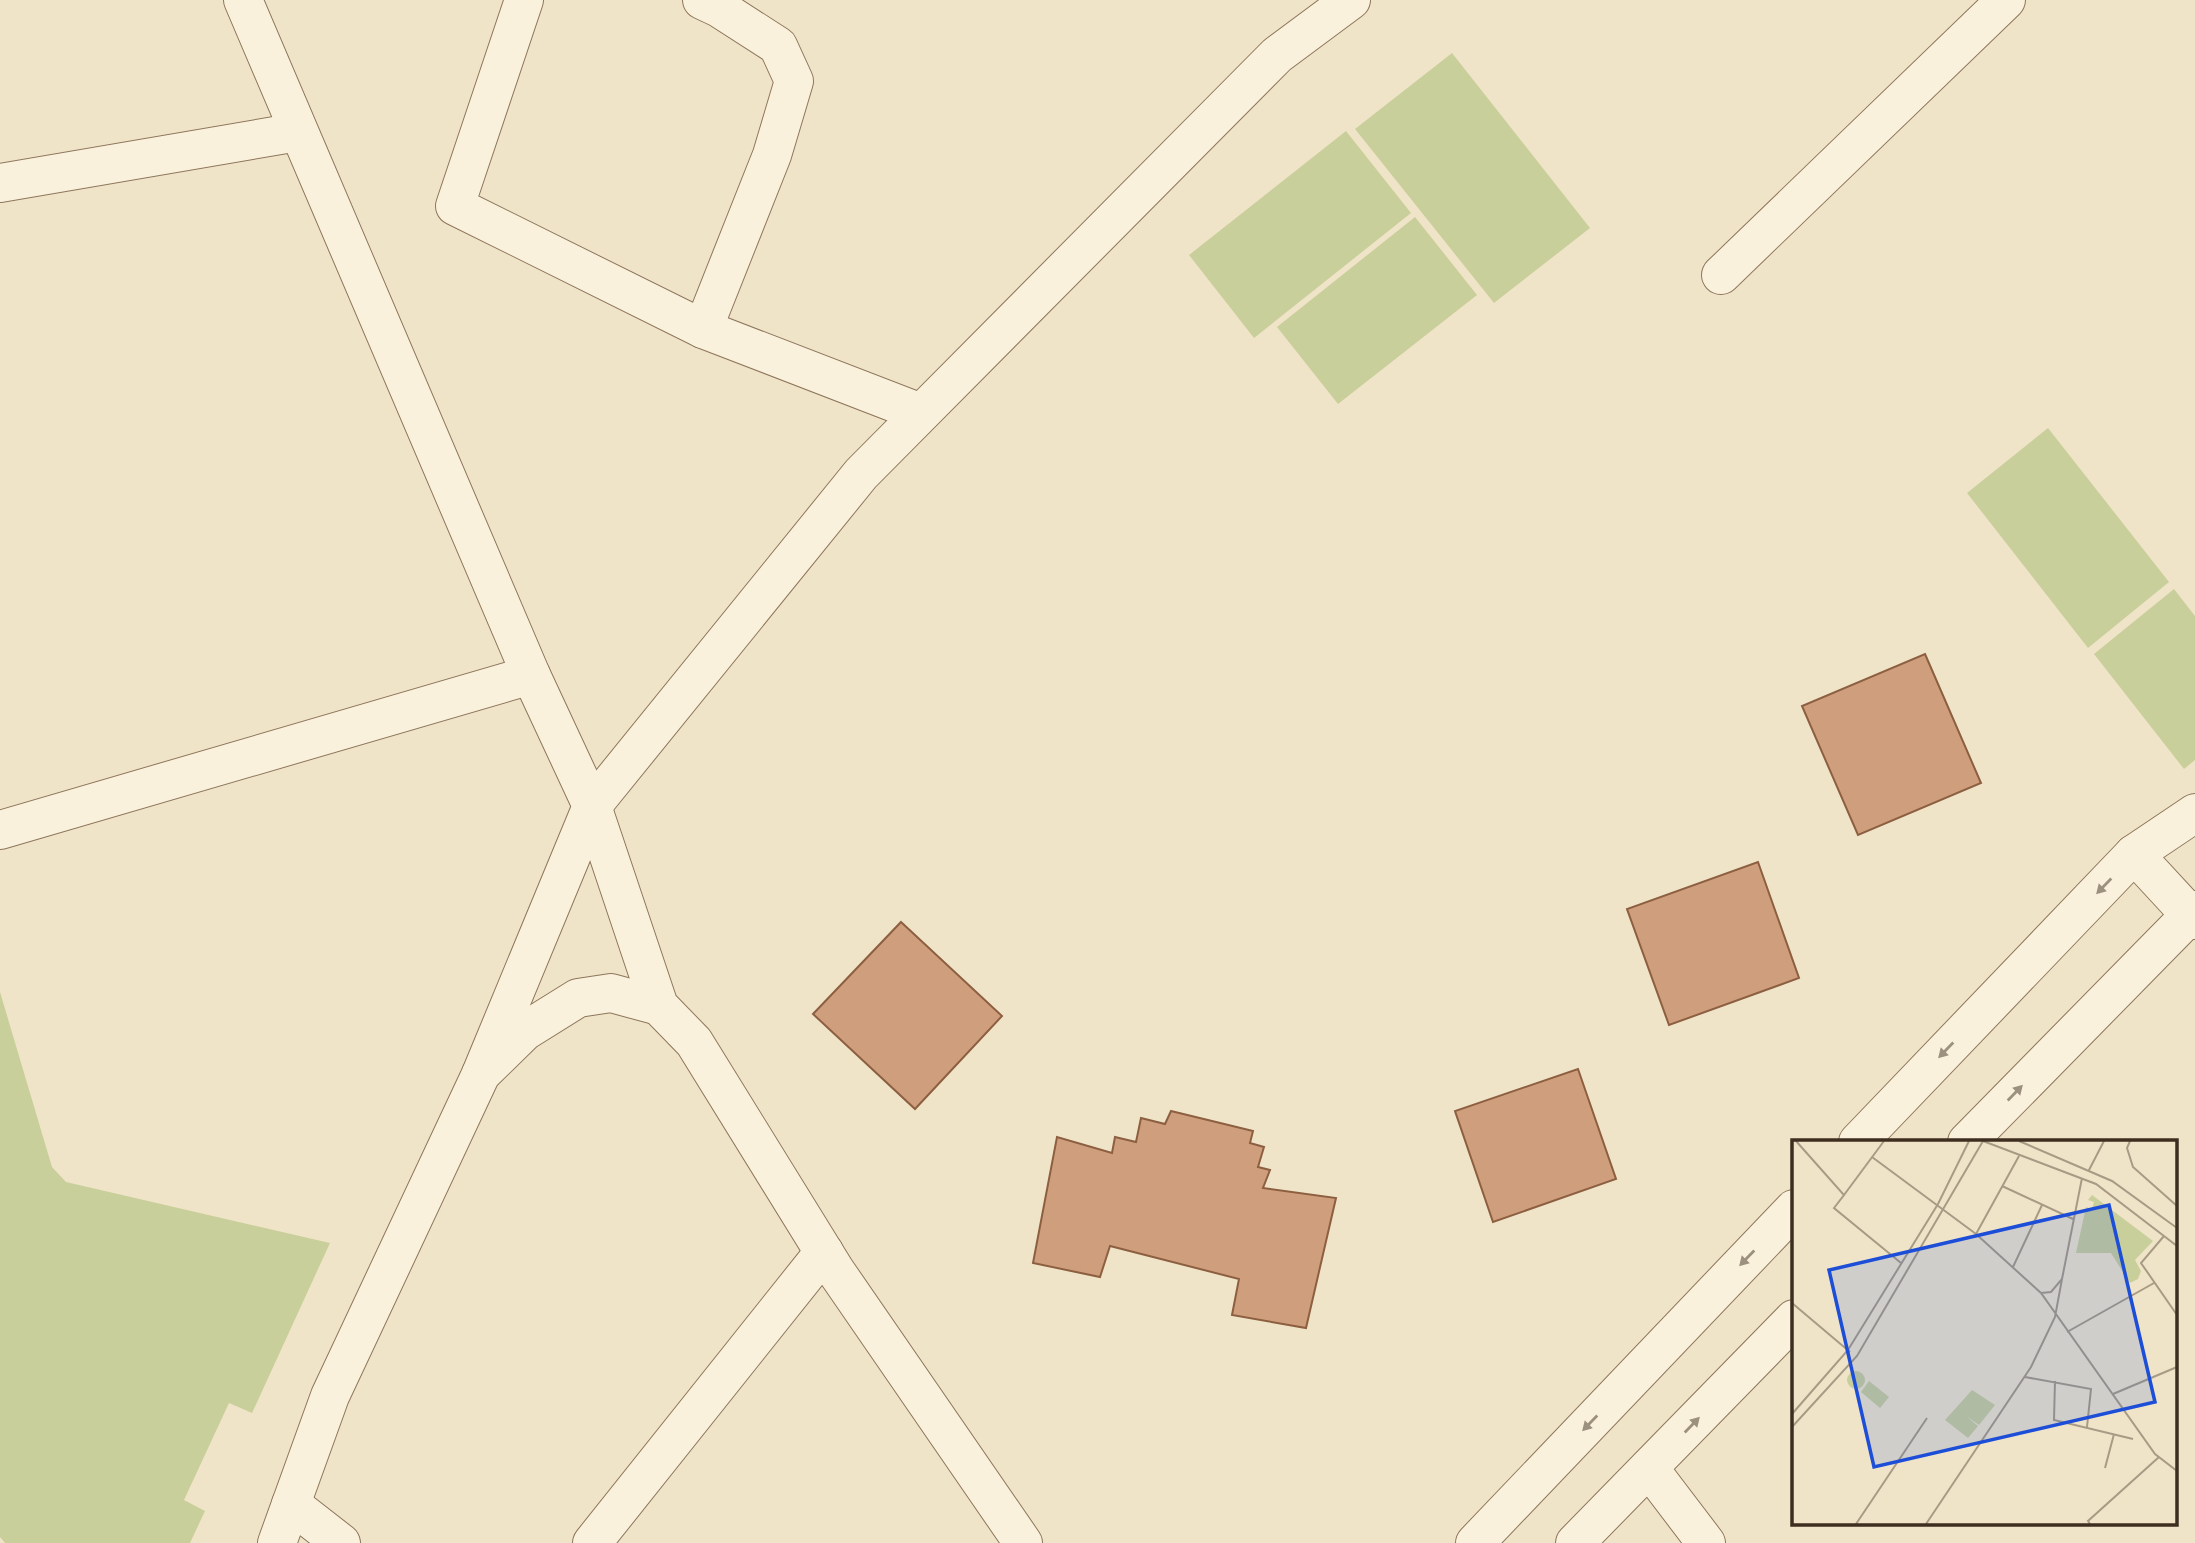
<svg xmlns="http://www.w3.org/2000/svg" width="2195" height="1543" font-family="'Crimson Pro',serif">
  <rect width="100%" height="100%" fill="#f0e4c8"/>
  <g fill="#c9cf9b">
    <path d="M1452,53l138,175 -96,75 -139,-174z"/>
    <path d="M1346,131l65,82 -157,125 -65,-83z"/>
    <path d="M1415,217l62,78 -139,109 -61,-77z"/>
    <path d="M2048,428l121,154 -81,66 -121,-155z"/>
    <path d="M2174,589l21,27v144l-11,9 -90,-115z"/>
    <path d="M0,992l52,175 14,15 264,61 -78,170 -23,-10 -45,97 21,11 -15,32h-185l-5,-6z"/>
  </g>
  <g fill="#cf9f7d" stroke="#8d5f41" stroke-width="2">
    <path d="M1925,654l56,129 -123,52 -56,-129z"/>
    <path d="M1758,862l41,116 -130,47 -42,-116z"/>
    <path d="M901,922l101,94 -87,93 -102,-95z"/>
    <path d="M1578,1069l38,110 -123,43 -38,-111z"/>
    <path d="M1171,1111l82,20 -3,12 14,4 -6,20 12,3 -7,18 73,10 -30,130 -74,-13 7,-36 -129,-33 -10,31 -67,-14 24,-126 55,16 3,-16 21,5 5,-24 24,6z"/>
  </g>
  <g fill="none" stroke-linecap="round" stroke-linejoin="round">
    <defs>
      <g id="minor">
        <path d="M243,0l288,675 61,131 67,200 35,36 141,228 188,273"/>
        <path d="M524,0l-69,206 248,123 218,84"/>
        <path d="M702,0l17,8 59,38 16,35 -22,74 -69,174"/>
        <path d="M0,183l298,-51"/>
        <path d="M1721,275l285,-275"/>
        <path d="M0,830l531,-155"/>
        <path d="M2134,854l61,66"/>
        <path d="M481,1074l111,-268 269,-332 416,-419 74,-55"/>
        <path d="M1858,1142l276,-288 61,-41"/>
        <path d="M1967,1142l228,-232"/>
        <path d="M1649,1468l57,75"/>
        <path d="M291,1504l50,39"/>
        <path d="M277,1543l53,-147 151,-322 44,-43 53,-33 33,-5 48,13"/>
        <path d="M592,1543l232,-291"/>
        <path d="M1475,1543l319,-334"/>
        <path d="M1575,1543l219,-224"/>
      </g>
    </defs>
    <use href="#minor" stroke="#8d765c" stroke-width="40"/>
    <use href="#minor" stroke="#faf1dc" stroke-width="38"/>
  </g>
  <defs><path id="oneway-solid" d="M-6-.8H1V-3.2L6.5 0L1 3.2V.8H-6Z" transform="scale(1.75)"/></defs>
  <g fill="#9c907e">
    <use href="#oneway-solid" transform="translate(2104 886) rotate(134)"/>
    <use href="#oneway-solid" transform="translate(1946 1050) rotate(134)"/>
    <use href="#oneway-solid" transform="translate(2015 1093) rotate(-46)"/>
    <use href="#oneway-solid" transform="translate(1747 1258) rotate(134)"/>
    <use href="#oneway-solid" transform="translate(1590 1423) rotate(134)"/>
    <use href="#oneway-solid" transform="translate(1692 1425) rotate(-46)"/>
  </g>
  <g transform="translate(1792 1140)">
    <rect width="385" height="385" fill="#f0e4c8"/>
    <path d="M300,55l61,46 -18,19 6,11 -3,8 -8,4 -19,-30h-35l10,-46 6,2 2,-7 -6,-2zM55 240a9 9 0 1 1 18 0a9 9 0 1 1-18 0ZM77,241l20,16 -9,11 -19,-16zM180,250l23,15 -16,20 -13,-9 12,10 -10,12 -23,-18z" fill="#c9cf9b"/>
    <path fill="none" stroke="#a89b85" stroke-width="2" d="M4,1l48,54 -10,13 67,55M191,1l113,43 81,62M227,1l93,40 65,47M338,1l-3,7 6,19 44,39M80,17l104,77 65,59 114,161 22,17M297,30l15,-29M210,46l71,33M52,55l40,-54M184,94l43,-78M372,96l-23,27 36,52M221,127l29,-62M249,153l10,-1 11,-13 20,-101M0,163l58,49M275,192l87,-49M233,237l66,12 -4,38M263,241l-1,39 79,19M321,254l64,-27M0,274l56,-64 90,-146 31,-63M0,287l65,-71 126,-215M313,328l9,-34M64,384l71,-106M134,384l105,-157 24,-50 7,-38M298,384l-2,-3 71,-64"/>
    <path fill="#1d4ed8" fill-opacity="0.15" stroke="#1d4ed8" stroke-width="3.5" d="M317,65l46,197 -281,65 -45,-197z"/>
    <rect width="385" height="385" fill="none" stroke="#3d2e20" stroke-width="3.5"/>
  </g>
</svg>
